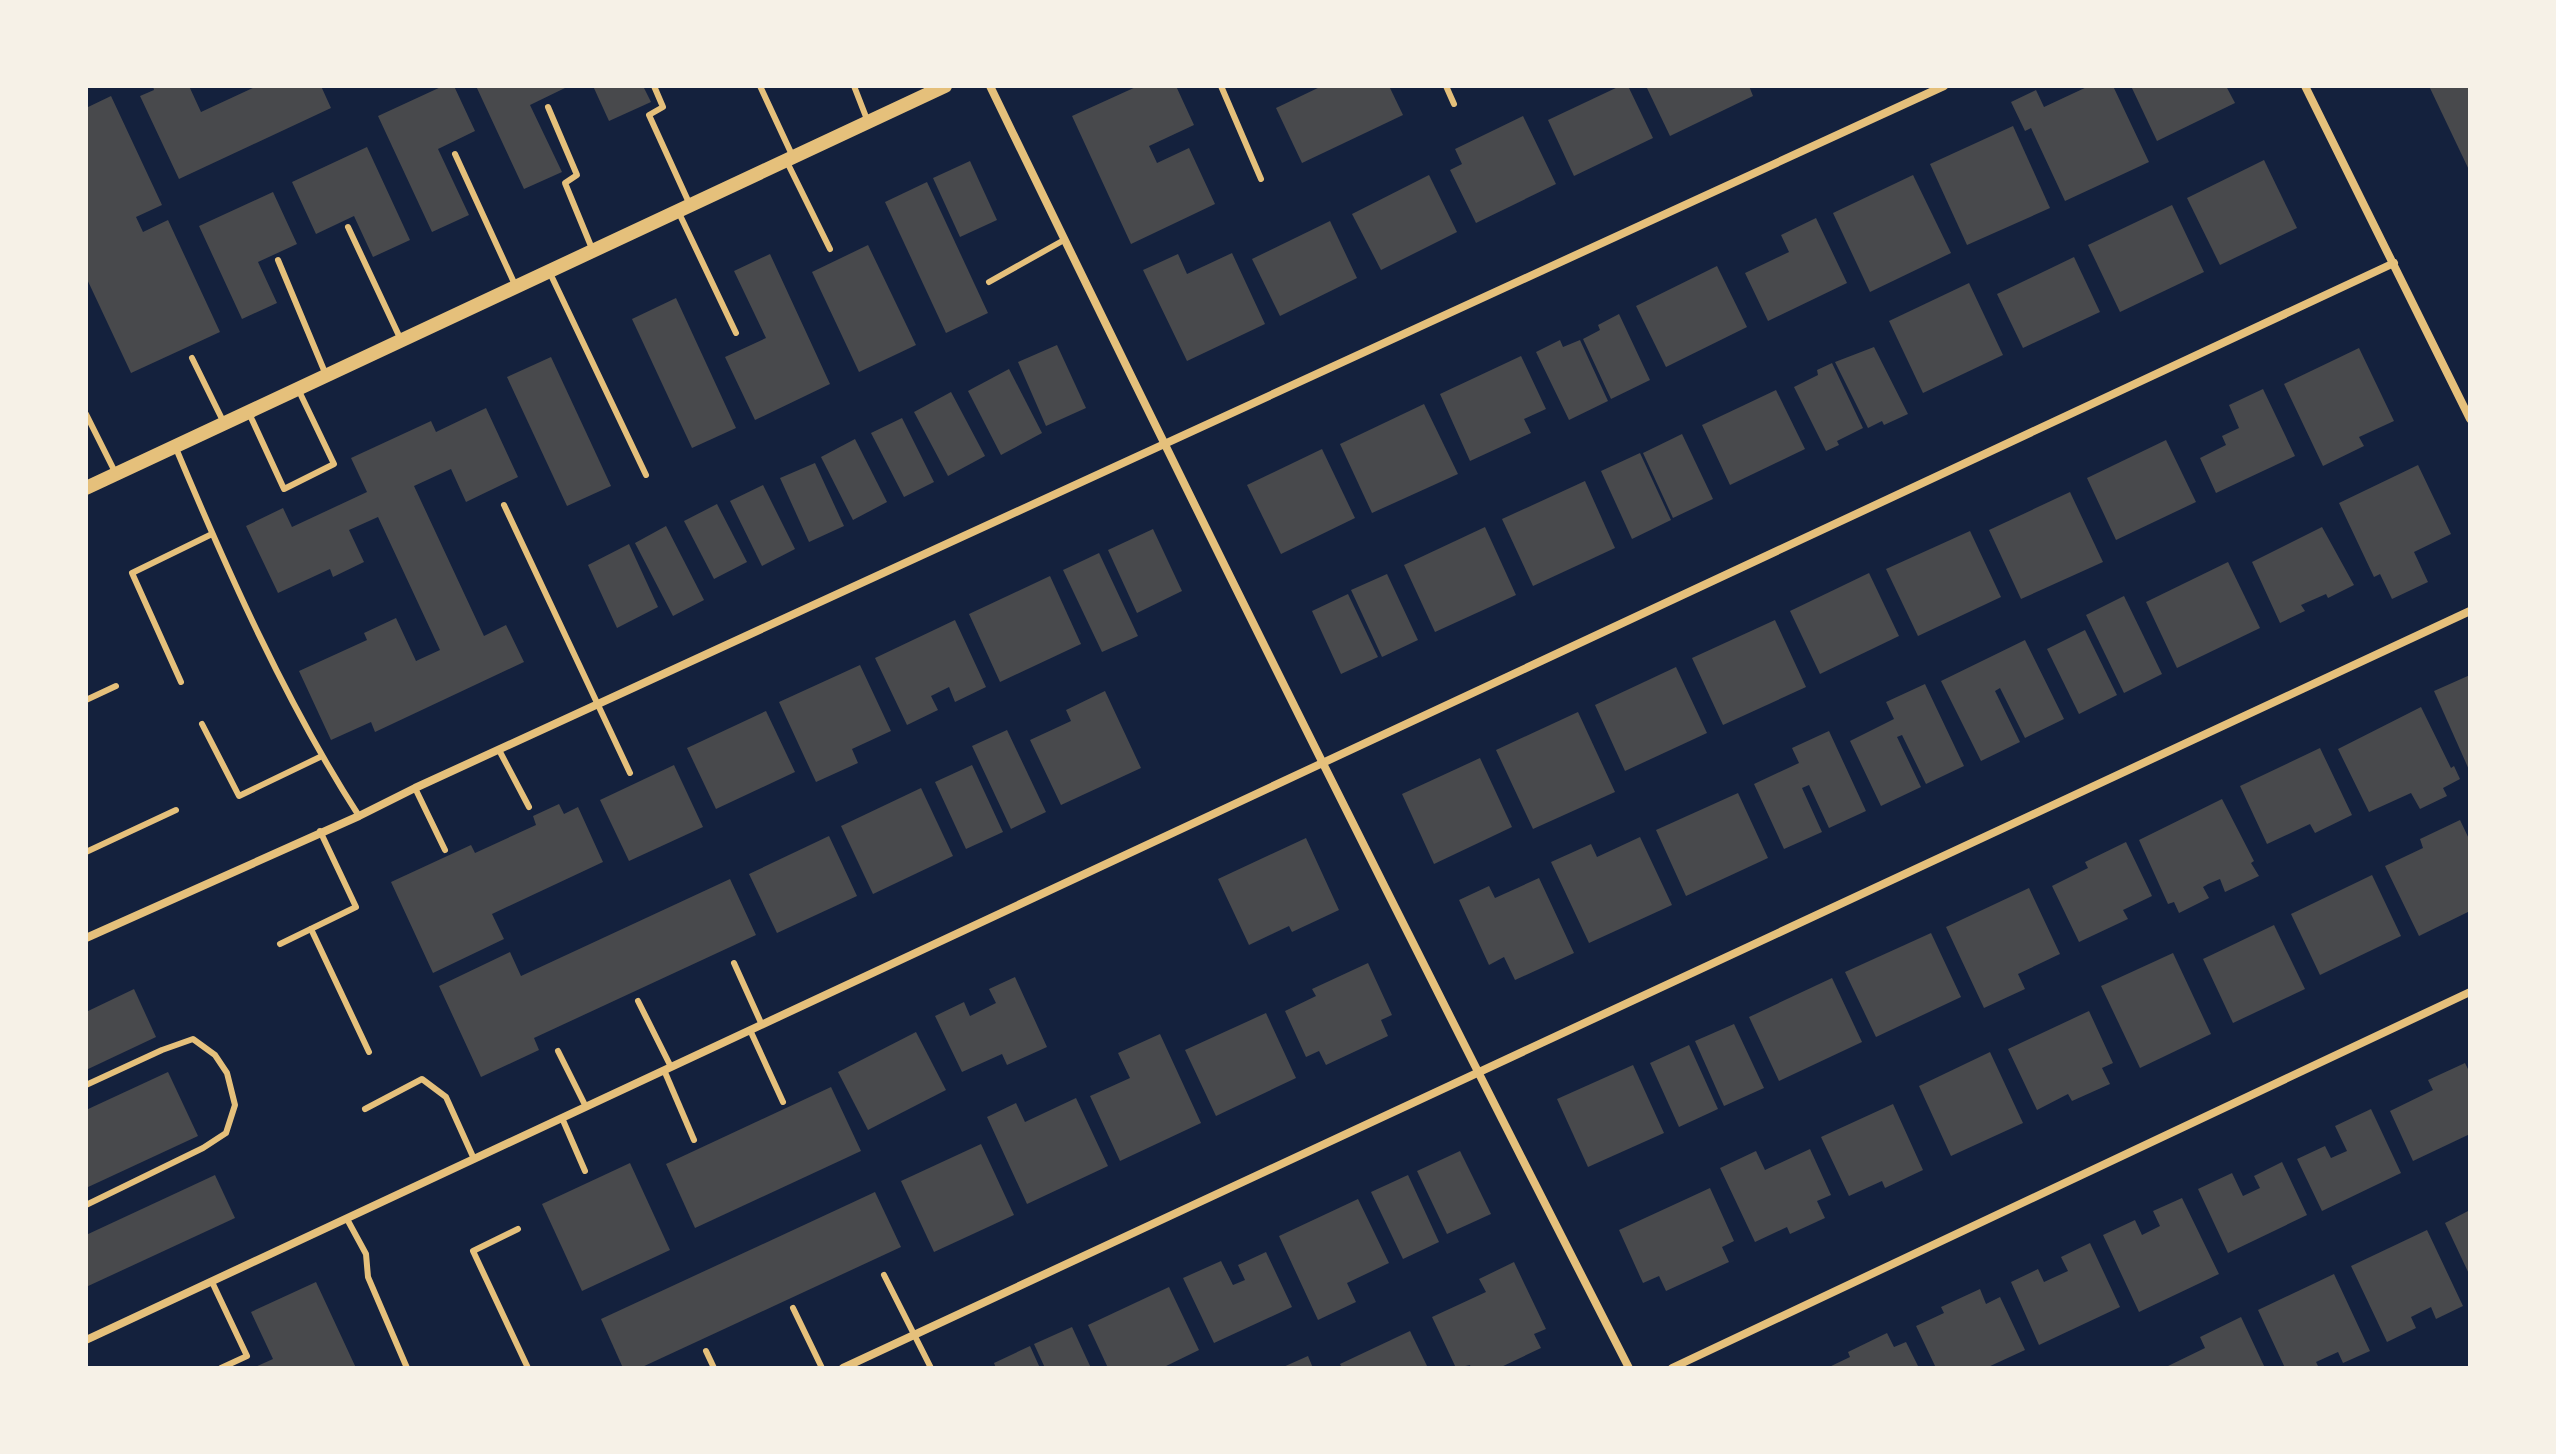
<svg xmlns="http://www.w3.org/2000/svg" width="2556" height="1454" font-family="'Source Sans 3',sans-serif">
  <rect width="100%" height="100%" fill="#14213d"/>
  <g fill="#48494c">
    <path d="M153,86h36l12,26 56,-26h64l10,22 -152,71 -39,-83 14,-6z"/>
    <path d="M443,86h11l21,45 -37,18 31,66 -37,17 -54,-116z"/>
    <path d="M476,86h88l1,2 -35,17 32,67 -38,17z"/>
    <path d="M593,86h50l8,16 -42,19z"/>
    <path d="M1138,86h38l18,39 -45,21 8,17 32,-15 26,56 -84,40 -59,-128z"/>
    <path d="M1322,86h67l14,29 -101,48 -26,-55z"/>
    <path d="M1620,86h8l25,52 -79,38 -26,-56z"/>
    <path d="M1646,86h103l4,10 -83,40z"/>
    <path d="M2089,86h24l36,76 -84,39 -34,-73 -6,3 -14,-29 25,-12 8,17z"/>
    <path d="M2131,86h95l9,17 -78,38z"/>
    <path d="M2429,86h41v86z"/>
    <path d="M111,96l51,109 -26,12 7,15 25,-12 52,112 -89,41 -45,-96v-169z"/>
    <path d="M1523,116l33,68 -80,39 -26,-53 12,-6 -7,-15z"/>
    <path d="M2013,126l37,82 -83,37 -37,-81z"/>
    <path d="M367,147l43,93 -37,17 -19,-41 -38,18 -24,-52z"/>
    <path d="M2264,160l33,68 -77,37 -33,-67z"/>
    <path d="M970,161l27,59 -37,17 -27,-59z"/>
    <path d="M1429,175l28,57 -76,38 -29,-56z"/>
    <path d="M1913,175l38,78 -81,39 -37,-79z"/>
    <path d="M927,182l61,131 -42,20 -61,-131z"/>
    <path d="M273,192l24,52 -39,18 19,41 -35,16 -43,-93z"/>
    <path d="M2172,205l32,67 -84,40 -32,-67z"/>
    <path d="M1816,218l31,65 -79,38 -23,-48 44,-21 -8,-17z"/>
    <path d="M1330,221l27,57 -77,38 -28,-57z"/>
    <path d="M868,245l48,100 -57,27 -47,-100z"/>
    <path d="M1232,253l33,71 -78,37 -44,-91 35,-16 9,20z"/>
    <path d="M770,254l60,130 -75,36 -30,-63 41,-19 -32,-67z"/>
    <path d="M2074,257l26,55 -77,36 -26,-54z"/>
    <path d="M1717,266l30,61 -81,40 -30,-61z"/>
    <path d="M1969,283l34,72 -80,38 -34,-72z"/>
    <path d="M676,298l60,130 -44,20 -60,-129z"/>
    <path d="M1619,314l31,66 -39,19 -28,-60 17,-9 -2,-5z"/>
    <path d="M1560,340l3,7 17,-7 28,61 -39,19 -33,-68z"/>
    <path d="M1057,345l29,63 -40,18 -28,-64z"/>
    <path d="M1874,347l34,67 -24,11 -2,-4 -14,7 -33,-66z"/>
    <path d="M2359,348l35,73 -35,16 5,9 -41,20 -39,-82z"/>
    <path d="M1521,356l25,53 -22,10 7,14 -61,28 -30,-67z"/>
    <path d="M551,357l60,129 -44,20 -60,-129z"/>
    <path d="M1832,363l31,65 -26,13 2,4 -13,6 -32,-64 24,-12 -1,-5z"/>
    <path d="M1009,369l33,64 -41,22 -33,-64z"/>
    <path d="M2263,389l32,67 -79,37 -16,-35 26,-13 -4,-9 17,-8 -10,-23z"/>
    <path d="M1776,390l29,59 -75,36 -28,-60z"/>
    <path d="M951,392l34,64 -37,20 -34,-64z"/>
    <path d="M1424,404l34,70 -86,39 -32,-69z"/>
    <path d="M486,408l32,69 -52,25 -15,-33 -37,17 70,150 22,-11 18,37 -149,70 -4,-10 -40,18 -32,-69 68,-31 -3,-7 32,-15 20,43 24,-11 -62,-133 -29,13 15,32 -31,15 -3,-8 -52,24 -32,-67 37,-18 9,19 75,-35 -16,-34 80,-37 5,11z"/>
    <path d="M902,418l32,64 -30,15 -33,-64z"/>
    <path d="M1682,434l31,65 -40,19 -30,-65z"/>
    <path d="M855,439l32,63 -34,18 -32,-63z"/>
    <path d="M2166,440l30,62 -80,38 -29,-62z"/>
    <path d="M1322,449l33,69 -74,36 -34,-69z"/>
    <path d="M1640,453l31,67 -39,19 -31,-68z"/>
    <path d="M815,463l29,63 -35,16 -29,-64z"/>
    <path d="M2418,465l33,69 -37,18 14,30 -36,17 -12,-25 -6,3 -35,-74z"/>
    <path d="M1585,481l30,67 -82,38 -31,-67z"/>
    <path d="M763,485l32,64 -33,17 -32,-65z"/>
    <path d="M2070,492l33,70 -82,37 -32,-69z"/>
    <path d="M717,504l30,58 -33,17 -30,-58z"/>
    <path d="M666,526l38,74 -31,16 -38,-73z"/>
    <path d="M1485,527l31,68 -81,37 -31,-67z"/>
    <path d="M2322,527l32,58 -26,13 -2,-4 -25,11 4,6 -25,12 -28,-61z"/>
    <path d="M1153,529l29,62 -45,22 -29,-63z"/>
    <path d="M1970,531l31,66 -83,39 -32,-67z"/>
    <path d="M629,544l29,63 -41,21 -29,-63z"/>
    <path d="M1099,553l39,83 -36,16 -39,-82z"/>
    <path d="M2228,562l32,66 -83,40 -31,-66z"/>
    <path d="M1869,573l30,63 -79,38 -30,-63z"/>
    <path d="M1387,574l31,66 -36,17 -31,-67z"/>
    <path d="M1050,576l31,68 -81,38 -31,-68z"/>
    <path d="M1348,594l30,63 -37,17 -29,-63z"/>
    <path d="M2124,596l38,78 -38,19 -38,-78z"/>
    <path d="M955,620l31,67 -31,15 -6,-15 -18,9 7,14 -31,15 -32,-67z"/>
    <path d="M1775,620l31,67 -83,38 -31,-67z"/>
    <path d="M2085,630l32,65 -38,19 -32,-65z"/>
    <path d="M2025,640l39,79 -39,19 -25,-50 -5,3 25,51 -39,19 -40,-80z"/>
    <path d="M860,665l31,66 -39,18 6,14 -42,19 -37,-80z"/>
    <path d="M1676,667l31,66 -82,38 -30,-66z"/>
    <path d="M2470,675v97l-36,-81z"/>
    <path d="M1925,684l39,82 -38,18 -24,-49 -5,2 24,50 -40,19 -31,-65 44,-22 -8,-17z"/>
    <path d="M1105,691l36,77 -80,37 -31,-65 41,-19 -5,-11z"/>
    <path d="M2421,707l30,61 3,-2 6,13 -17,9 4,8 -27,13 -9,-16 -42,19 -31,-63z"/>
    <path d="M766,711l29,61 -79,37 -29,-61z"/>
    <path d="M1578,712l37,80 -82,37 -37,-79z"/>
    <path d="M1007,730l39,82 -35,17 -39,-83z"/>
    <path d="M1829,731l37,80 -37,17 -20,-43 -7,3 20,44 -38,17 -30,-65 45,-21 -7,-15z"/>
    <path d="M2320,748l32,67 -37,18 -5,-9 -43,20 -27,-58z"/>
    <path d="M1480,758l32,69 -78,37 -32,-70z"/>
    <path d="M674,765l29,62 -74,34 -29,-61z"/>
    <path d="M972,765l31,67 -37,17 -31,-67z"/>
    <path d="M921,788l32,68 -80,38 -32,-68z"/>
    <path d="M1738,793l30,65 -82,38 -30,-66z"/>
    <path d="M2222,799l32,62 -3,2 8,13 -34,16 -5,-13 -12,5 -5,3 6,11 -30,15 -5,-11 -6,2 -29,-64z"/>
    <path d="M559,804l5,10 14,-7 25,55 -111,52 12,25 -71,34 -42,-91 80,-37 4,8 61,-28 -3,-9z"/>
    <path d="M2460,820l10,21v70l-51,25 -34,-70 38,-18 -3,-9z"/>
    <path d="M829,836l28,60 -80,37 -28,-59z"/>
    <path d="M1640,837l32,68 -83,38 -38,-81 40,-18 6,13z"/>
    <path d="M1306,838l33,72 -47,22 -3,-6 -40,19 -31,-66z"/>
    <path d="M2126,842l26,54 -29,14 5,9 -49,23 -27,-56 36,-18 -3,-6z"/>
    <path d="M2372,875l29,61 -81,39 -29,-61z"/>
    <path d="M1539,878l35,75 -59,27 -11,-23 -15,8 -30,-65 30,-14 6,12z"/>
    <path d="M730,879l26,56 -222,103 5,12 -58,27 -42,-91 71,-34 11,24z"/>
    <path d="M2029,888l31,66 -42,20 7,15 -41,19 -38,-81z"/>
    <path d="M2274,925l31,64 -72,34 -30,-64z"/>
    <path d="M1931,933l30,64 -85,40 -31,-65z"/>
    <path d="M2173,953l38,81 -71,34 -39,-82z"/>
    <path d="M1368,963l24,52 -11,5 7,16 -62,29 -7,-14 -13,6 -21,-46 31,-15 -4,-7z"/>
    <path d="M1015,977l32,70 -40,18 -5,-11 -40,18 -27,-56 29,-14 6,14 26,-13 -7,-14z"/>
    <path d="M1832,978l30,64 -83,39 -30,-64z"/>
    <path d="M134,989l22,48 -70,33v-58z"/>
    <path d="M2089,1011l24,52 -11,5 8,16 -38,17 -4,-7 -31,16 -29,-61z"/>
    <path d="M1266,1013l30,65 -80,38 -31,-66z"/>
    <path d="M1734,1024l30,64 -40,18 -29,-65z"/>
    <path d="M916,1032l30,58 -78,40 -30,-58z"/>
    <path d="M1160,1034l41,89 -81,38 -30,-65 40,-18 -12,-25z"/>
    <path d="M1689,1045l29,64 -39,18 -29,-64z"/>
    <path d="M1990,1052l33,71 -72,33 -32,-70z"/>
    <path d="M2465,1063l5,10v61l-57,27 -23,-50 43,-21 -5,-10z"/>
    <path d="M1633,1065l31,68 -76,34 -31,-68z"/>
    <path d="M168,1072l30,64 -112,52v-78z"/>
    <path d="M831,1087l30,64 -166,77 -29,-64z"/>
    <path d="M1076,1098l32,68 -81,38 -40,-87 29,-14 9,19z"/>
    <path d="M1893,1104l30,66 -38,18 -3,-7 -33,15 -28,-59z"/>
    <path d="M2371,1109l30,64 -79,38 -25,-52 28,-13 6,12 16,-7 -12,-25z"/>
    <path d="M981,1144l33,71 -80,37 -33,-71z"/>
    <path d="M1810,1149l21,46 -14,6 8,17 -35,16 -3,-7 -32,15 -35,-74 36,-17 9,19z"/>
    <path d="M1460,1151l31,63 -44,20 -30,-63z"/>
    <path d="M2282,1162l25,53 -79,38 -30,-64 34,-16 11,23 17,-8 -6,-12z"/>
    <path d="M630,1163l40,87 -88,41 -40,-87z"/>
    <path d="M215,1175l20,43 -149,69v-52z"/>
    <path d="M1408,1175l31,67 -36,17 -32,-67z"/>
    <path d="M1710,1188l24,53 -12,6 7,15 -63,29 -7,-15 -16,7 -24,-53z"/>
    <path d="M875,1192l26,55 -261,121h-17l-22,-49z"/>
    <path d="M2182,1198l37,76 -80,38 -36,-77 32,-15 7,15 18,-9 -7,-15z"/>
    <path d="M1358,1199l31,64 -42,20 9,19 -38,18 -39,-84z"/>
    <path d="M2470,1210v66l-25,-53z"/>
    <path d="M2427,1230l36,76 -27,13 -5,-12 -20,10 5,11 -29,14 -36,-76z"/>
    <path d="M2090,1243l30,64 -81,38 -28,-63 27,-13 6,13 24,-11 -7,-14z"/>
    <path d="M1266,1252l26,55 -78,36 -31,-65 38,-17 12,24 12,-5 -7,-15z"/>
    <path d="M1514,1262l32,67 -12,5 7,14 -42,20h-28l-1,-3 -14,3 -24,-51 54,-25 -7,-13z"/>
    <path d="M2334,1274l36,77 -27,12 -5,-11 -22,10 3,6h-34l-27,-58z"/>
    <path d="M316,1282l40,86h-103l20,-9 -22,-47z"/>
    <path d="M1169,1287l30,63 -37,18h-54l-20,-43z"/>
    <path d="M1980,1289l6,15 14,-7 25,53 -39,18h-50l-20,-42 28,-13 -3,-6z"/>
    <path d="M2241,1317l24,51h-96l-1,-2 37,-18 -5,-11z"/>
    <path d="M1072,1327l19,41h-46l-11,-24z"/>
    <path d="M1410,1331l18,37h-86l-2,-4z"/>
    <path d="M1887,1333l7,14 12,-5 13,26h-92l23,-11 -2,-5z"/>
    <path d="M1030,1346l10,22h-44l-2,-5z"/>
    <path d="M1308,1356l5,12h-32z"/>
  </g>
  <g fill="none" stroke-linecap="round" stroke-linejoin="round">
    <g stroke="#e5c07b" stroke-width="6">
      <path d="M654,86l9,21 -14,8 41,90"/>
      <path d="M760,86l33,71"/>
      <path d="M854,86l14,36"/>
      <path d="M1221,86l40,93"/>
      <path d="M1446,86l8,18"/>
      <path d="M548,107l29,68 -12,8 28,68"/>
      <path d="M455,154l61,133"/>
      <path d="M786,160l44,89"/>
      <path d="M678,211l58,122"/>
      <path d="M348,227l53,113"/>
      <path d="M278,260l48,115"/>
      <path d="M549,271l97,204"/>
      <path d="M989,282l75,-42"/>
      <path d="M192,358l32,65"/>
      <path d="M248,411l36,78 50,-25 -36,-75"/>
      <path d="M86,414l30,60"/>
      <path d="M175,446c52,124 111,257 184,370"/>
      <path d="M504,505l126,268"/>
      <path d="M181,682l-49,-109 80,-39"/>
      <path d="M86,700l30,-14"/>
      <path d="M202,724l37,72 81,-39"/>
      <path d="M499,750l30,57"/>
      <path d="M415,788l30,62"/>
      <path d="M86,852l90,-42"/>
      <path d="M311,929l58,123"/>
      <path d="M280,944l76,-37 -36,-76"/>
      <path d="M734,963l28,62"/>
      <path d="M638,1001l33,66"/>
      <path d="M750,1030l33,72"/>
      <path d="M558,1051l28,56"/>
      <path d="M664,1070l30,70"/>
      <path d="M86,1085l76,-35 31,-11 22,16 12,18 8,32 -9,28 -23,15 -117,57"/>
      <path d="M365,1109l57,-30 24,18 28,62"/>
      <path d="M562,1118l23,53"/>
      <path d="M347,1219l19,35 2,23 39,91"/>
      <path d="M518,1229l-45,22 55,117"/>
      <path d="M884,1275l47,93"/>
      <path d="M212,1282l35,74 -26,12"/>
      <path d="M793,1308l29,60"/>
      <path d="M706,1351l8,17"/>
    </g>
    <g stroke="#e5c07b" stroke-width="8">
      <path d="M990,86c208,430 421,857 639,1282"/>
      <path d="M2305,86l165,333"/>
      <path d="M86,938l273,-122 56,-28 1529,-702"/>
      <path d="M86,1340l2308,-1077"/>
      <path d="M843,1368l1627,-757"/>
      <path d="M1672,1368l798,-376"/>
    </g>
    <path stroke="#e5c07b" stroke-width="14" d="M86,488l859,-402"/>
  </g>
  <rect width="2556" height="1454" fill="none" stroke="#f6f1e7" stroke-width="176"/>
</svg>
